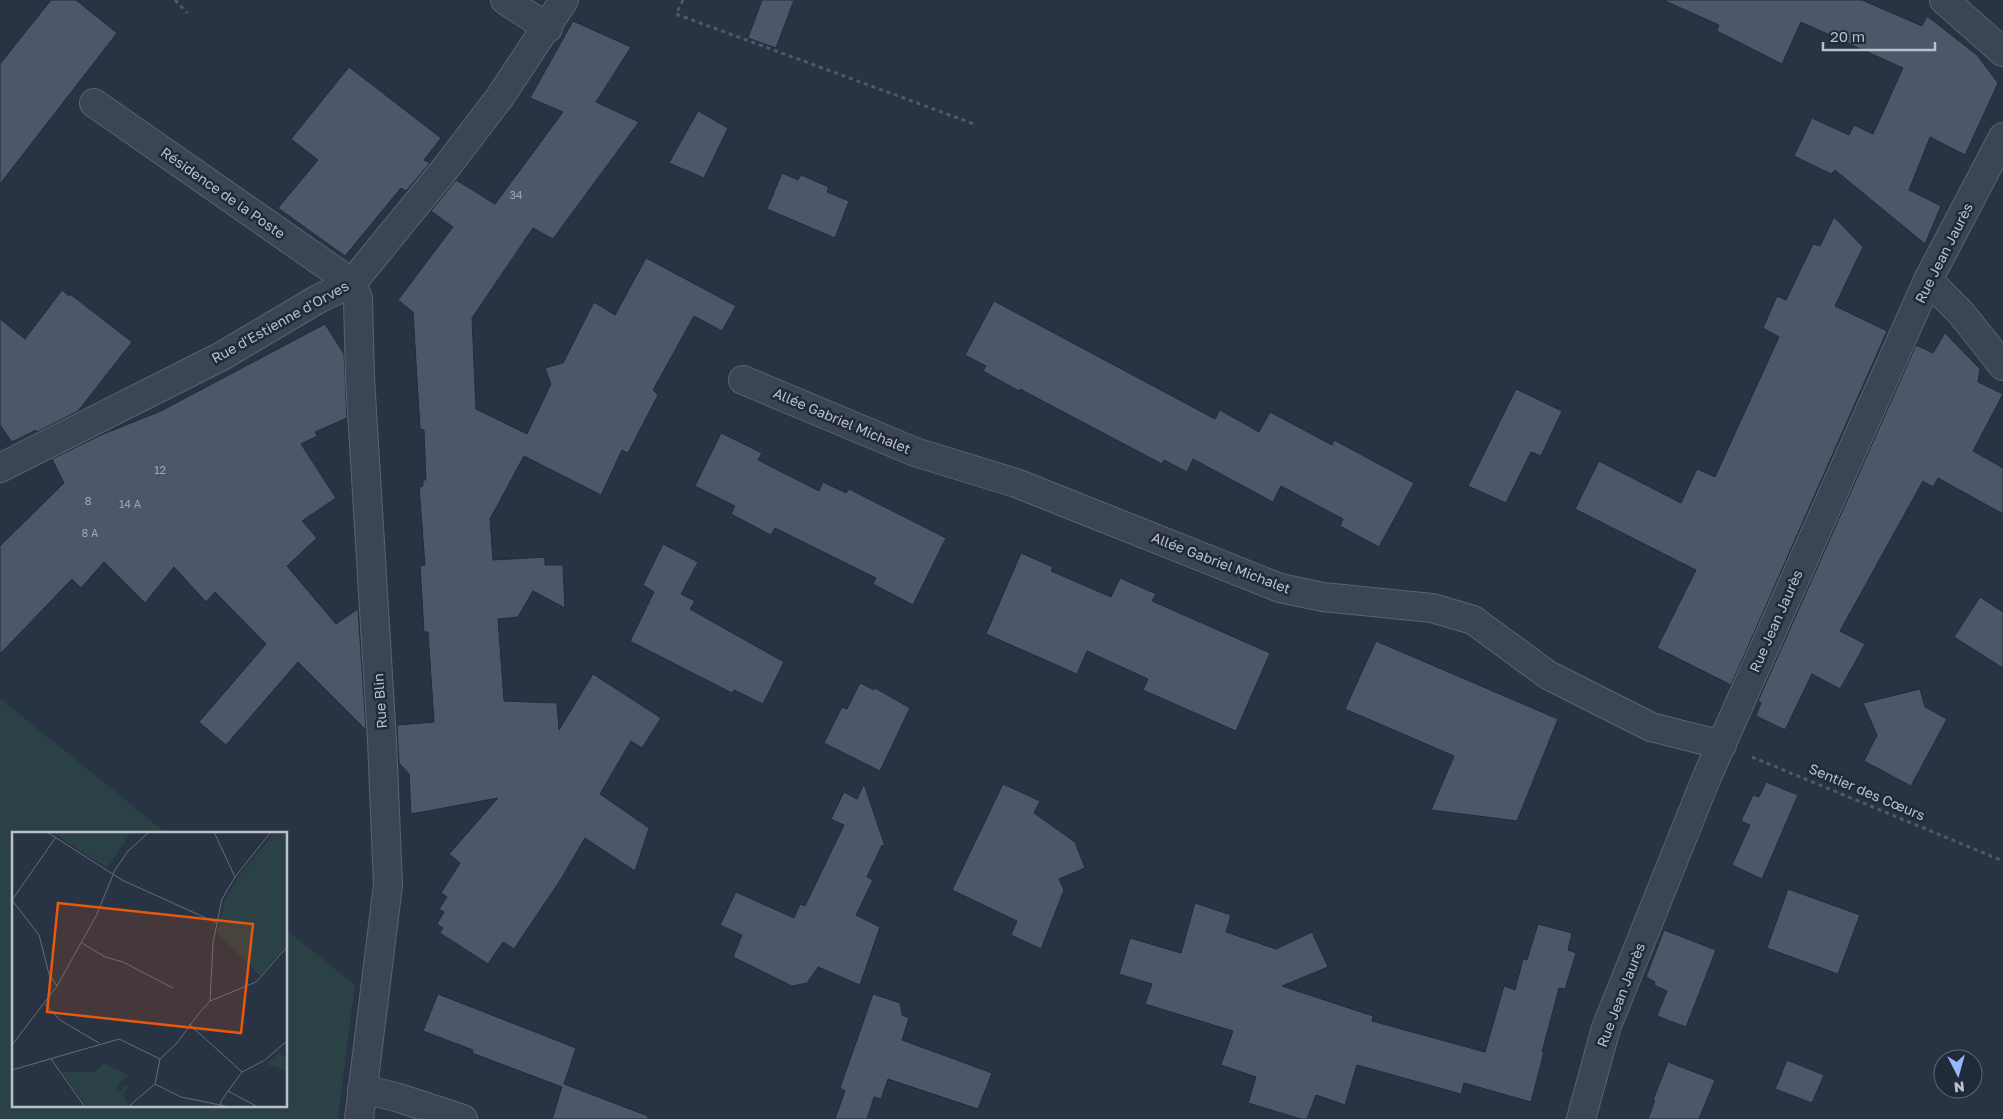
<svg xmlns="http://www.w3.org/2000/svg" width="2003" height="1119" font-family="'Golos Text',sans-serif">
  <rect width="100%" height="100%" fill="#283344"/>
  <path fill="#2a4145" d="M0,698l166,135h-152v272h272v-175l69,55 -17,134h-338z"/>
  <g fill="#4c576a" stroke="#232c3b">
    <path d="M51,0h25l41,33 -117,151v-120z"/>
    <path d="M762,0h32l-18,48 -28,-10z"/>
    <path d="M1663,0h199l60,26 5,-10 50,39 21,28 -33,72 -35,-18 -21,53 32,16 -16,38 -90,-74 -4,4 -37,-18 18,-38 37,17 5,-10 19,9 30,-66 -102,-46 -19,42 -65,-33 2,-6z"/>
    <path d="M573,21l58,26 -35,55 43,20 -86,117 -20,-11 -61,90 4,91 51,25 24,-50 -6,-16 18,-5 31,-61 21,13 31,-57 90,48 -14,25 -28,-15 -41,74 5,5 -30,58 -6,-3 -21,45 -77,-39 -34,63 3,41 52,-3v8h18l2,43 -32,-17 -15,26 -20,2 6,82 53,2 2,27 34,-56 68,44 -19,30 -11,-7 -31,53 49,34 -14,43 -50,-33 -24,41 -47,70 -11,-7 -15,22 -48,-31 3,-5 -6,-4 7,-12 -5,-3 8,-12 -6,-4 19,-30 -11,-9 49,-56 -87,16 -2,-40 -10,-11 -2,-38 37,-3 -6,-90h-4l-4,-66 5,-1 -6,-78 4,-1v-6h3l-2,-50 -4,-1 -7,-117 -15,-12 55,-73 -22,-16 25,-31 39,24 68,-92 -33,-14z"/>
    <path d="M349,67l92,71 -17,22 6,3 -24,28 -5,-3 -56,68 -67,-48 40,-48 -27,-21z"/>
    <path d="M698,111l30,17 -24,50 -35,-15z"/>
    <path d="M782,173l16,7 3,-5 28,12 -2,5 22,9 -14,37 -68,-29z"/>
    <path d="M1834,217l29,30 -28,59 52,25 -156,354 -74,-37 39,-78 -121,-61 24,-48 82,42 16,-34 18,8 64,-140 -16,-9 14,-32 9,4 27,-56 7,2z"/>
    <path d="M62,290l7,6 1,-2 62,48 -54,69 -41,21 -1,-2 -24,12 -12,-17v-106l25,20z"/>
    <path d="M994,301l221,118 5,-9 39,22 11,-20 62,33 2,-5 80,43 -35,64 -39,-21 3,-7 -62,-33 -8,16 -80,-43 -6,13 -23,-12 -2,4 -142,-75 -1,2 -36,-20 3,-5 -21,-11z"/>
    <path d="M325,324l19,30 3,64 -32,14 2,4 -16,8 35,54 -34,23 15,17 -30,28 49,58 22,-15 8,121 -68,-68 -72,83 -11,-9 -16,-14 67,-78 -51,-52 -9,10 -32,-35 -29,36 -41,-41 -23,26 -9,-9 -72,75v-108l64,-63 -12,-24 49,-24 60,-24z"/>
    <path d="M1945,333l35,36 -2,13 25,12 -30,57 30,17v46l-65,-36 -5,9 -10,-6 -83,150 25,13 -7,13 -18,32 -28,-15 -27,56 -29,-14 5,-13 -3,-2 158,-356 17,8z"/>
    <path d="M1516,389l46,22 -21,45 -10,-4 -25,51 -38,-17z"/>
    <path d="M721,433l41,20 -4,7 61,31 4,-9 23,11 3,-4 97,49 -33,67 -40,-21 3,-6 -101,-50 -4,7 -40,-21 4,-8 -40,-20z"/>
    <path d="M663,544l35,18 -17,32 14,7 -5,8 94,53 -21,42 -29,-14 -2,3 -102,-52 24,-49 -11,-7z"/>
    <path d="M1021,553l32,14 -2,4 60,26 9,-19 36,16 -4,7 118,52 -34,78 -93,-41 5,-11 -61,-28 -10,23 -91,-40z"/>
    <path d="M1980,597l23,15v56l-49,-31z"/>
    <path d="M1376,641l182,78 -41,102 -86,-11 23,-54 -109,-47z"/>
    <path d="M860,683l14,7 1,-2 35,20 -30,63 -56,-28 18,-36 5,2z"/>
    <path d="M1920,689l5,18 22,12 -36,67 -47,-25 13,-26 -14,-32z"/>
    <path d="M1766,782l32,13 -36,84 -30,-14 18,-40 -9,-4 12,-26 6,2z"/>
    <path d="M864,784l21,62 -3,-1 -15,32 6,3 -17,35 24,12 -20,58 -42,-18 -11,16 -15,3 -59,-29 9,-22 -22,-10 16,-33 58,26 6,-14 5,2 39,-81 -13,-6 13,-27 13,7z"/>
    <path d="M1003,784l37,17 -6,12 41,29 10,26 -26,11 5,11 -23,59 -30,-14 6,-14 -65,-31z"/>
    <path d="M1788,889l72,26 -22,59 -71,-26z"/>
    <path d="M1195,903l36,12 -5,17 50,17 36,-17 16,35 -46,19 91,30 -1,5 113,31 19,-66 11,4 8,-31 4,1 11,-36 34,9 -4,17 8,3 -11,36 -6,-1 -17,64h2l-13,50 -67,-19 -3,11 -104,-29 -12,40 -29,-10 -9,24h-6l-53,-16 8,-26 -35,-12 12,-34 -88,-27 7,-20 -33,-10 11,-36 51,15z"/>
    <path d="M1664,930l52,20 -30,77 -29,-11 10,-25 -13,-6 1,-3 -9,-5z"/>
    <path d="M438,994l138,54 -12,36 84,32v3h-96l10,-32 -90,-34 1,-3 -50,-19z"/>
    <path d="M873,994l27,9 2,12 7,3 -7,22 90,33 -14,36 -90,-30 -7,20 -7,-2 -7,22h-32l10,-28 -5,-3z"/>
    <path d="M1787,1060l37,15 -12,28 -37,-14z"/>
    <path d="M1668,1062l47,18 -16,39h-51l7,-19h-2z"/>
  </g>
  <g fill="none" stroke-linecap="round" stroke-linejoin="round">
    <defs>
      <g id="minor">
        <path d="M505,0l43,28"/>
        <path d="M1944,0l59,52"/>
        <path d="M94,103l258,180"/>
        <path d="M1928,280l33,33 42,53"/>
        <path d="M352,283l6,16 2,79 22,363 6,144 -29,234"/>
        <path d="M743,380l172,72 101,31 264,105 43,9 109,11 41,12 75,55 103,52 71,18"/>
        <path d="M0,468l222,-112 96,-57 34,-16 93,-114 55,-72 64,-97"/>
        <path d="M362,1089l34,8 67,22"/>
        <path d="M1581,1119l25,-91 100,-249 222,-499 75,-143"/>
      </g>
    </defs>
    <use href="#minor" stroke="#5b6371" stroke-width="30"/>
    <g stroke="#485e61" stroke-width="3" stroke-dasharray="4 4" stroke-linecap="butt">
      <path d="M175,0l12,13"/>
      <path d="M683,0l-7,14 298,110"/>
      <path d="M1752,757l251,104"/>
    </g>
    <use href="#minor" stroke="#3c4553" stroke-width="28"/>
  </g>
  <g text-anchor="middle" stroke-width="5" stroke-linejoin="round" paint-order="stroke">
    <g font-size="11" fill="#9ea6b4">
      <text x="516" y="199">34</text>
      <text x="160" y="474">12</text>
      <text x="88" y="505">8</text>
      <text x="130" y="508">14 A</text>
      <text x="90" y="537">8 A</text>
    </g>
    <g font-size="14" fill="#bac1cd" stroke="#212a39">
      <text transform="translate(223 193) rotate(35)" y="5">Résidence de la Poste</text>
      <text transform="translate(1944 253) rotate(-63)" y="5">Rue Jean Jaurès</text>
      <text transform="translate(280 322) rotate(-29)" y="5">Rue d'Estienne d'Orves</text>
      <text transform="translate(842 421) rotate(23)" y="5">Allée Gabriel Michalet</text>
      <text transform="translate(1221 563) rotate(21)" y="5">Allée Gabriel Michalet</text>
      <text transform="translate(1776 621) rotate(-66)" y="5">Rue Jean Jaurès</text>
      <text transform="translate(380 701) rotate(-94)" y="5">Rue Blin</text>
      <text transform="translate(1867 792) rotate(23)" y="5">Sentier des Cœurs</text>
      <text transform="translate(1621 995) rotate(-69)" y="5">Rue Jean Jaurès</text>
    </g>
  </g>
  <g transform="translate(12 832)">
    <rect width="275" height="275" fill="#283344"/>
    <path d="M40,0h79l-24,36zM263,0h12v113l-27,31 -43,-43 8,-33 13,-23zM267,221l8,5v13l-21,-7zM92,231l26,13 -9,4 -5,8 4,4 5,-7 3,3 -5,7 5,9 -3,3h-38l-25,-35h33z" fill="#2a4145"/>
    <path fill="none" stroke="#626c7b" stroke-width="1" d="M35,0l75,48 95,43M223,45l36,-45M0,68l27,35 10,39 8,12M0,68l44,-63M70,111l23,14 18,5 50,26M198,169l3,-58 9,-44 13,-22 -21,-45M33,172l15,16 39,23M177,192l53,48M0,213l45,-59 39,-70 19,-46 13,-19 21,-19M39,227l34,48M0,238l107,-31 41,20M143,252l26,13 49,10M216,259l28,15M116,275l27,-23 5,-25 17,-16 23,-31 10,-11 46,-19 31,-35M209,275v-6l21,-29 23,-12 22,-19"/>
    <path fill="#e8590c" fill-opacity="0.15" stroke="#e8590c" stroke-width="2.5" d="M46,71l195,21 -12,109 -194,-21z"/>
    <rect width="275" height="275" fill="none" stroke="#bac1cd" stroke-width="2.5"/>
  </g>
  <g transform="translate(1958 1074) rotate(174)"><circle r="24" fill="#212a39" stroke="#5e6674"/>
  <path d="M0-4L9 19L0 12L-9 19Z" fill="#94b8f8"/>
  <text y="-8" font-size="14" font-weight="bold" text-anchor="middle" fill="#bac1cd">N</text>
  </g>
  <path d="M1823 42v8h112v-8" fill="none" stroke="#bac1cd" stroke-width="2.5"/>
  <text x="1830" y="42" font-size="15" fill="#bac1cd" stroke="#212a39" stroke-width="4" paint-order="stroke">20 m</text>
</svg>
